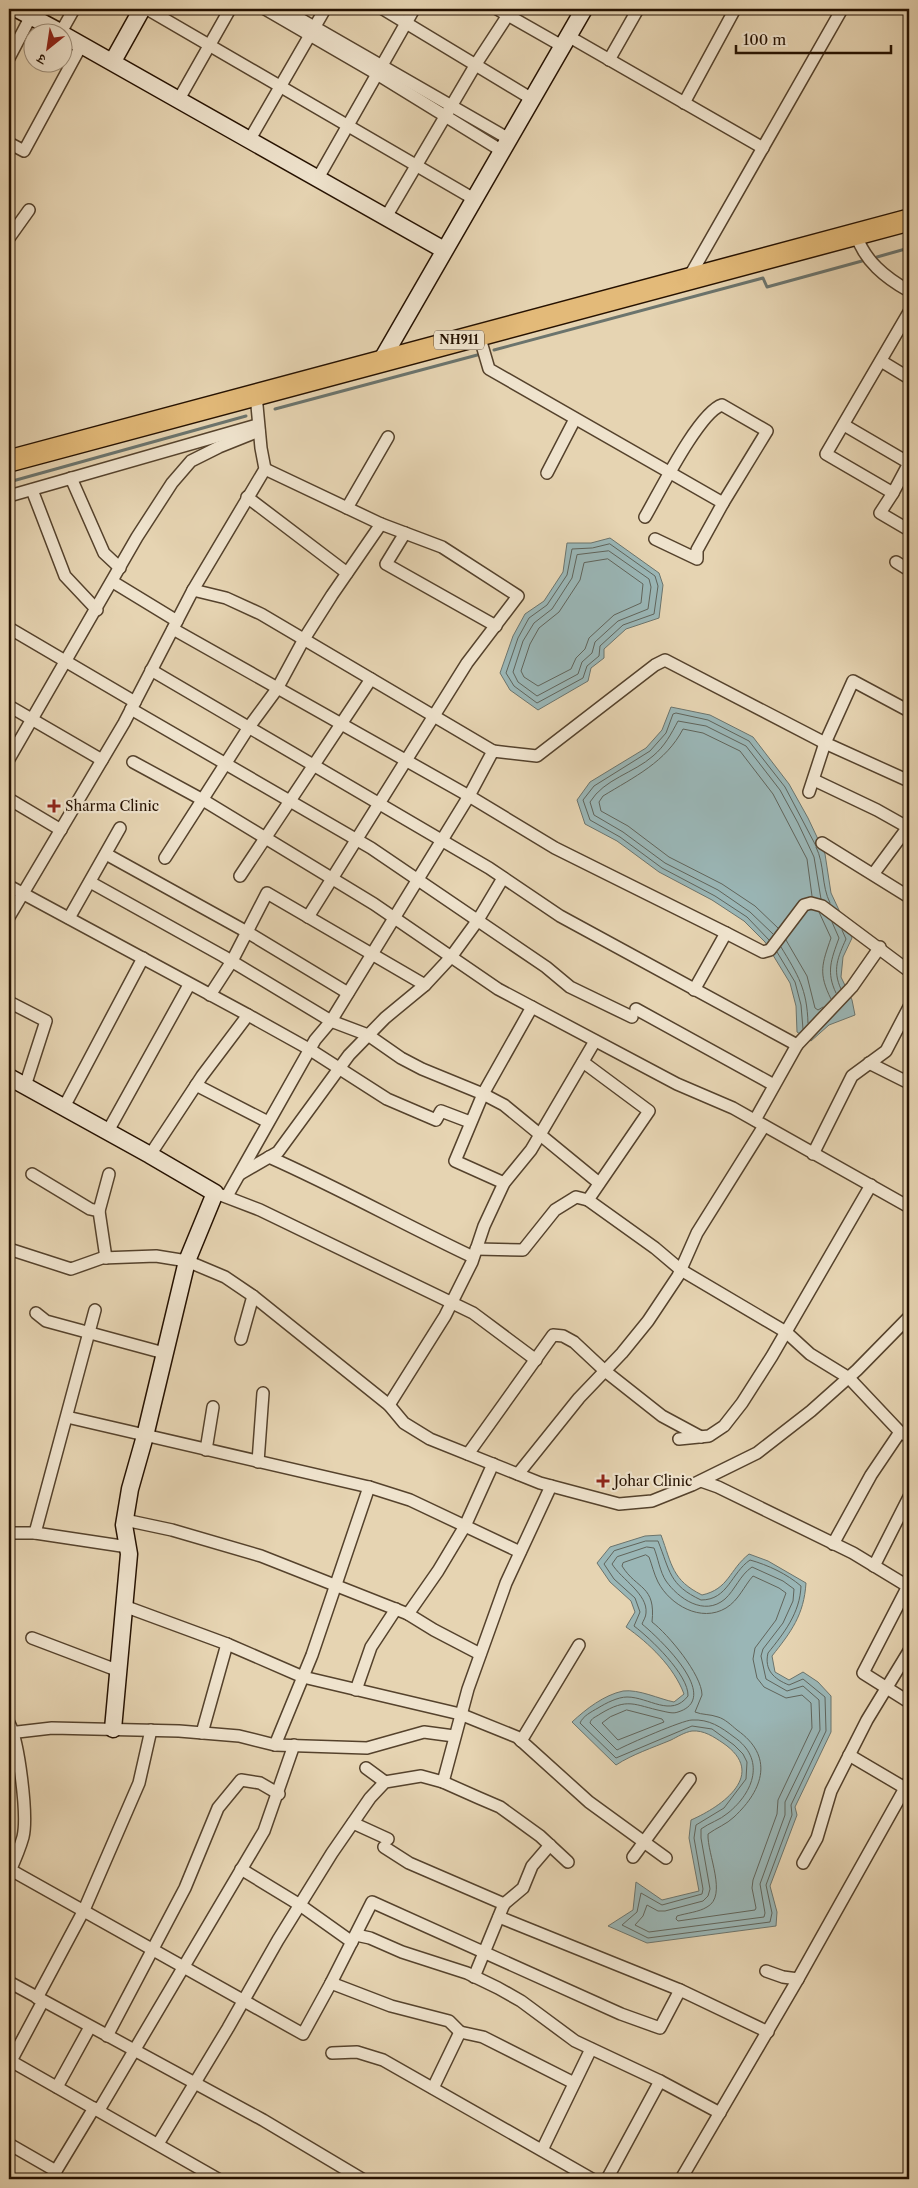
<svg xmlns="http://www.w3.org/2000/svg" width="918" height="2188" font-family="'Libre Caslon Text','Noto Serif Devanagari',serif">
  <rect width="100%" height="100%" fill="#e6d4b2"/>
  <filter id="stains"><feTurbulence type="fractalNoise" baseFrequency=".004" numOctaves="4"/><feColorMatrix values="0 0 0 0 .2 0 0 0 0 .09 0 0 0 0 .02 0 0 0 .5 -.17"/></filter>
  <radialGradient id="worn" r=".72"><stop offset=".6" stop-color="#630" stop-opacity="0"/><stop offset="1" stop-color="#630" stop-opacity=".3"/></radialGradient>
  <g fill="#9ab6b6" stroke="#6b746d">
    <path d="M610,538l49,35 4,12 -4,33 -33,11 -22,20v9l-13,10 -3,13 -50,29 -28,-20 -10,-17 13,-37 12,-22 19,-13 19,-29 4,-29h24z"/>
    <path d="M671,707l39,8 43,22 36,47 19,34 17,36 6,39 21,45 -9,19 -2,20 11,23 3,15 -26,10 -18,16 -14,-9 -1,-26 -6,-23 -25,-41 -21,-21 -32,-21 -53,-28 -42,-31 -32,-17 -8,-24 13,-18 56,-34 16,-18z"/>
    <path d="M661,1535c11,30 11,45 41,60 27,-6 27,-25 47,-41l19,7 38,22c-2,32 -15,49 -34,73l3,16 14,8 14,-8 15,10 13,14v36l-36,75 2,8 -27,71 7,26 -1,14 -129,17 -39,-17 25,-16 3,-28 26,18 37,-9 -10,-53 2,-18c32,-14 77,-46 32,-77 -9,-6 -19,-13 -31,-12 -7,1 -15,6 -21,9 -19,8 -38,14 -55,25l-44,-43c14,-13 32,-27 51,-31 16,-2 36,8 51,11l10,-8c-10,-27 -35,-51 -58,-67l9,-15 -4,-11 -21,-19 -13,-19 13,-16 35,-11z"/>
  </g>
  <g fill="none" stroke-linecap="round" stroke-linejoin="round">
    <g stroke="#60645b" stroke-width="1">
      <path d="M610,544l45,32 3,10 -4,28 -31,11 -23,21 -1,10 -12,10 -4,12 -46,25 -23,-17 -8,-13 12,-35 11,-20 18,-13 20,-30 5,-26 20,-1z"/>
      <path d="M609,551l40,28 2,8 -3,22 -30,12 -23,21 -3,11 -10,9 -4,12 -41,22 -19,-14 -5,-10 10,-31 11,-18 18,-14 20,-31 5,-23z"/>
      <path d="M608,559l35,25 -2,19 -27,12 -25,23 -4,11 -9,9 -5,11 -33,17 -14,-9 -3,-6 9,-27 9,-16 20,-16 21,-32 4,-17z"/>
      <path d="M816,847c9,18 5,38 14,56"/>
      <path d="M819,912l12,26c-9,26 -13,35 0,61"/>
      <path d="M832,922l7,16c-8,22 -13,34 -3,55"/>
      <path d="M778,928l-23,-22 -33,-22 -53,-27 -41,-31 -27,-15 -2,-9 4,-6c31,-19 63,-34 80,-67l20,4 37,18 33,43 34,65 5,37"/>
      <path d="M773,934l-23,-22 -32,-22 -53,-27 -42,-31 -29,-17 -4,-13c14,-23 44,-29 63,-46 12,-10 18,-22 25,-35l28,5 40,20 34,44 18,33 16,34 7,42"/>
      <path d="M769,940l-22,-23 -32,-21 -53,-28 -42,-31 -30,-17 -7,-20 11,-14 56,-35 16,-18 7,-19 3,-1 32,7 41,21 36,46 31,59"/>
      <path d="M786,940l21,36 8,32 3,2 5,-3"/>
      <path d="M781,947c17,28 26,42 27,76"/>
      <path d="M777,952l18,30 6,23 2,24"/>
      <path d="M841,989c-9,-19 -3,-32 5,-50l-4,-9"/>
      <path d="M646,1541h12c12,30 11,44 43,59 27,0 30,-27 49,-40 18,5 37,14 51,26 -1,27 -17,47 -33,67 -4,17 6,26 21,32l14,-6 22,18 1,34 -35,74 1,10 -26,70 6,28 -2,9 -122,16 -26,-13 15,-13 4,-19 21,12 40,-11 1,-5 -9,-51 2,-13 28,-17 22,-29 1,-17 -4,-8 -9,-9 -22,-16 -20,-3 -76,32 -36,-35c3,-7 11,-11 18,-15 8,-5 20,-11 29,-11 22,0 44,21 61,-1 1,-21 -38,-58 -54,-70l6,-14 -5,-14 -21,-19 -10,-15 10,-13z"/>
      <path d="M647,1547l7,1c4,10 6,24 12,33 12,17 38,36 59,18 10,-9 15,-24 27,-32l31,14 11,8 -1,12 -10,22 -20,26 -2,7 5,23 21,12 16,-5 16,14 1,30 -35,72v13l-25,69 5,29 -1,4 -115,15 -14,-7 8,-9 4,-11 11,6h7l38,-10 5,-5 2,-7 -9,-51v-9c8,-6 19,-9 27,-16 26,-21 38,-54 6,-76 -13,-10 -25,-18 -42,-17 -9,0 -64,24 -75,30l-27,-27c1,-5 6,-6 10,-9 28,-17 34,-9 62,-3 5,1 11,3 16,1 45,-14 -19,-74 -36,-88 1,-3 4,-7 4,-11 2,-19 -25,-34 -34,-49l5,-7z"/>
      <path d="M646,1555l3,2c3,8 5,17 9,25 12,23 43,41 68,26 13,-8 18,-22 27,-32l26,12 7,5 -10,27 -21,28 -2,11 4,19 7,9 22,11 16,-3 9,8 1,25 -34,72 -1,14 -24,66 -1,8 4,20 -1,2 -77,11 -2,-2 1,-3c10,-3 22,-4 30,-9 21,-11 0,-53 1,-73 8,-6 19,-10 26,-17 30,-28 40,-61 3,-87 -6,-5 -12,-11 -19,-13 -8,-3 -16,-2 -23,-5l7,-17c0,-20 -34,-61 -50,-73 4,-37 -15,-32 -30,-56l1,-3z"/>
      <path d="M627,1710l35,9 2,3 -46,18 -16,-17 8,-6z"/>
    </g>
    <g stroke="#6b746d" stroke-width="3">
      <path d="M877,257l32,-9"/>
      <path d="M494,350l269,-72 4,9 95,-26"/>
      <path d="M275,409l206,-55"/>
      <path d="M9,482l237,-66"/>
    </g>
    <defs>
      <g id="street">
        <path d="M147,9l327,190"/>
        <path d="M265,9l112,65 125,77"/>
        <path d="M283,9l226,130"/>
        <path d="M383,9l149,90"/>
        <path d="M497,9l65,37"/>
        <path d="M61,32l13,-23"/>
        <path d="M568,36l195,112"/>
        <path d="M9,58l22,-42"/>
        <path d="M609,60l29,-51"/>
        <path d="M179,99l51,-90"/>
        <path d="M684,103l51,-94"/>
        <path d="M250,139l75,-130"/>
        <path d="M9,143l15,8 58,-107"/>
        <path d="M318,178l96,-169"/>
        <path d="M386,217l90,-153 32,-49"/>
        <path d="M856,234c8,27 30,44 53,57"/>
        <path d="M9,238l20,-28"/>
        <path d="M688,279l154,-270"/>
        <path d="M479,335l10,34 234,134 -26,47v9l-42,-20"/>
        <path d="M881,361l28,17"/>
        <path d="M844,425l65,38"/>
        <path d="M909,463l-16,30 -13,20 29,17"/>
        <path d="M265,469l116,55 61,23 76,49 -51,67 -159,254"/>
        <path d="M547,473l28,-54"/>
        <path d="M71,478l33,75 16,15"/>
        <path d="M32,490l33,86 32,34"/>
        <path d="M893,493l-67,-39 83,-142"/>
        <path d="M9,496l248,-71"/>
        <path d="M247,497l100,76"/>
        <path d="M347,508l41,-71"/>
        <path d="M645,517c14,-24 54,-105 77,-112l45,26 -44,72"/>
        <path d="M405,533l-19,31 110,62"/>
        <path d="M896,562l13,8"/>
        <path d="M113,582l64,39"/>
        <path d="M9,628l126,74"/>
        <path d="M173,629l296,167 86,52 171,85 -32,57"/>
        <path d="M151,670l338,198 71,48 237,129 -42,75"/>
        <path d="M9,706l93,54"/>
        <path d="M131,709l240,139 175,119 24,20 62,30"/>
        <path d="M493,751l44,5 118,-91 10,-5 160,83 84,38"/>
        <path d="M9,759l128,-222 35,-54 19,-22 28,-14 40,-16"/>
        <path d="M133,762l70,38 171,104 124,85 179,95 56,24 176,99"/>
        <path d="M814,780l63,30 32,18"/>
        <path d="M809,792l16,-49 28,-62 56,30"/>
        <path d="M9,799l52,31"/>
        <path d="M822,843l87,54"/>
        <path d="M106,854l141,78 101,61"/>
        <path d="M165,858l84,-131 28,-38 27,-50 28,-44 49,-71"/>
        <path d="M874,873l34,-46"/>
        <path d="M240,876l131,-197"/>
        <path d="M90,882l133,74 108,65 138,-225 24,-45 -232,-137 -35,-16 -33,-8"/>
        <path d="M9,886l239,129 -46,61 -52,79"/>
        <path d="M9,917l115,-194 69,-133 72,-121 -4,-21 -5,-53"/>
        <path d="M69,918l51,-90"/>
        <path d="M726,933l37,19 7,-2 34,-45 7,-2 11,3 87,65"/>
        <path d="M210,995l22,-34 35,-68 158,92"/>
        <path d="M9,1002l37,19 -21,65"/>
        <path d="M636,1009l138,76"/>
        <path d="M248,1015l61,34 78,50 49,21 5,-9 29,11"/>
        <path d="M797,1045l55,-58 28,-40"/>
        <path d="M583,1062l66,49 -61,89 67,48 26,22 105,62 24,22 39,24 51,54"/>
        <path d="M869,1063l40,20"/>
        <path d="M196,1085l72,37"/>
        <path d="M64,1107l79,-149"/>
        <path d="M108,1131l81,-146"/>
        <path d="M813,1154l39,-78 34,-25 23,-44"/>
        <path d="M269,1157c70,31 136,68 204,100"/>
        <path d="M32,1174l58,35 9,2 7,47"/>
        <path d="M240,1174l38,-22 71,-97 36,-37 40,-33 26,-28 27,-37 25,-42"/>
        <path d="M504,1183l-49,-22 28,-67 49,-87"/>
        <path d="M221,1195l39,15 213,103 63,47"/>
        <path d="M227,1196l88,-156 16,-19 37,14 33,23 21,11 61,25 21,11 95,78"/>
        <path d="M99,1211l10,-37"/>
        <path d="M9,1249l62,20 31,-11 54,-2 31,5 38,16 28,19 136,109 15,18 26,16 110,44 79,21 33,-3 40,-16 65,-32 54,-42 46,-41 52,-53"/>
        <path d="M476,1249l47,1 32,-40 21,-13 12,3"/>
        <path d="M36,1313l10,8 118,32"/>
        <path d="M241,1339l12,-43"/>
        <path d="M389,1405l56,-89 27,-54 12,-36 20,-43 27,-33 64,-109"/>
        <path d="M67,1417l302,70 41,13 110,52"/>
        <path d="M679,1439l30,-3 15,-10 18,-23 30,-47 99,-171"/>
        <path d="M206,1450l7,-43"/>
        <path d="M468,1454l85,-119 10,1 11,6 31,29 57,45 39,21"/>
        <path d="M258,1462l5,-69"/>
        <path d="M518,1474l61,-76 43,-45 26,-32 30,-45 19,-43 67,-107"/>
        <path d="M701,1481l17,6 135,66 56,34"/>
        <path d="M125,1520l47,10 89,26 147,58 26,16 46,24"/>
        <path d="M9,1533h26l93,14"/>
        <path d="M35,1533l60,-223"/>
        <path d="M833,1544l38,-69 29,-43 9,5"/>
        <path d="M874,1566l35,-69"/>
        <path d="M908,1586l-45,87 46,29"/>
        <path d="M124,1606l103,38 -25,89"/>
        <path d="M408,1614l30,-43 27,-45 28,-62"/>
        <path d="M32,1638l87,33"/>
        <path d="M227,1644l76,33 157,37 57,23 72,65 77,56"/>
        <path d="M356,1690l15,-43 25,-38"/>
        <path d="M9,1723c10,19 19,93 14,114 -3,11 -9,25 -14,36"/>
        <path d="M9,1733l43,-5 127,3 60,5 36,9 92,3 57,-16 30,4"/>
        <path d="M521,1741l58,-96"/>
        <path d="M275,1745l37,-90 57,-168"/>
        <path d="M849,1755l56,33"/>
        <path d="M366,1768l19,14"/>
        <path d="M443,1782l25,-93 38,-106 45,-97"/>
        <path d="M353,1823l35,16"/>
        <path d="M384,1847l25,16 95,41 -30,73"/>
        <path d="M633,1857l57,-78"/>
        <path d="M803,1863l14,-25 14,-47 36,-71 42,-69"/>
        <path d="M9,1869l294,165 28,-51 41,-81 249,112 39,14 20,-38 88,42"/>
        <path d="M241,1869l59,36 52,37"/>
        <path d="M504,1904l19,-16 9,-22 18,-21"/>
        <path d="M499,1917l181,73"/>
        <path d="M356,1935l14,3 32,14 65,21 31,15 23,13 54,40 85,40 60,32"/>
        <path d="M766,1971l17,6 15,2"/>
        <path d="M9,1982l254,138 99,59"/>
        <path d="M331,1983l60,23 58,15 11,11"/>
        <path d="M37,1998l47,-88 55,-127 12,-53"/>
        <path d="M107,2036l78,-148 33,-80 23,-28 19,3 19,11"/>
        <path d="M332,2053l25,-1 26,8 209,119"/>
        <path d="M9,2060l209,119"/>
        <path d="M11,2061l32,-60"/>
        <path d="M57,2087l33,-60"/>
        <path d="M433,2088l27,-56 23,5 91,46"/>
        <path d="M99,2110l165,-279 30,-86"/>
        <path d="M9,2144l47,27"/>
        <path d="M158,2144l70,-116 50,-88 54,-87 38,-55 15,-16 36,-6 22,6 36,16 21,9 40,29 28,26"/>
        <path d="M542,2150l49,-101"/>
        <path d="M51,2179l43,-71"/>
        <path d="M607,2179l53,-98"/>
        <path d="M681,2179l117,-200 111,-198"/>
      </g>
      <g id="secondary">
        <path d="M17,9l43,23"/>
        <path d="M62,34l382,216"/>
        <path d="M113,61l29,-52"/>
        <path d="M381,361l203,-352"/>
        <path d="M9,1077l141,78 65,38 -28,68 -42,175 -15,53 -6,36 5,29 -16,175"/>
      </g>
      <path id="highway" d="M9,461l900,-241"/>
    </defs>
    <use href="#street" stroke="#55422c" stroke-width="14"/>
    <use href="#secondary" stroke="#251100" stroke-width="19"/>
    <use href="#highway" stroke="#251100" stroke-width="24"/>
    <use href="#street" stroke="#efe3cd" stroke-width="11"/>
    <use href="#secondary" stroke="#efe3cd" stroke-width="16"/>
    <use href="#highway" stroke="#e3ba79" stroke-width="21"/>
  </g>
  <g fill="#8f2418" stroke="#efe3cd" stroke-width="2">
    <path d="M51.5 798.5h5v5h5v5h-5v5h-5v-5h-5v-5h5z"/>
    <path d="M600.5 1473.5h5v5h5v5h-5v5h-5v-5h-5v-5h5z"/>
  </g>
  <g text-anchor="middle" stroke-width="4.5" stroke-linejoin="round" paint-order="stroke">
    <rect fill="#efe3cd" stroke="#62503e" stroke-width="1" x="434" y="330.5" width="50" height="19" rx="4"/>
    <g font-size="12" font-weight="bold" fill="#251100">
      <text x="459" y="344">NH911</text>
    </g>
    <g font-size="14" fill="#251100" stroke="#efe3cd" text-anchor="start">
      <text x="65" y="811">Sharma Clinic</text>
      <text x="614" y="1486">Johar Clinic</text>
    </g>
  </g>
  <rect width="918" height="2188" fill="none" stroke="#e6d4b2" stroke-width="30"/>
  <rect x="10" y="10" width="898" height="2168" fill="none" stroke="#251100" stroke-width="2.5"/>
  <rect x="15" y="15" width="888" height="2158" fill="none" stroke="#251100"/>
  <g transform="translate(48 48) rotate(210)"><circle r="24" fill="#efe3cd" stroke="#9e8f7b"/>
  <path d="M0-4L9 19L0 12L-9 19Z" fill="#8f2418"/>
  <text y="-8" font-size="14" font-weight="bold" text-anchor="middle" fill="#251100">उ</text>
  </g>
  <path d="M736 45v8h155v-8" fill="none" stroke="#251100" stroke-width="2.5"/>
  <text x="743" y="45" font-size="15" fill="#251100" stroke="#efe3cd" stroke-width="4" paint-order="stroke">100 m</text>
  <rect width="100%" height="100%" filter="url(#stains)"/>
  <rect width="100%" height="100%" fill="url(#worn)"/>
</svg>
